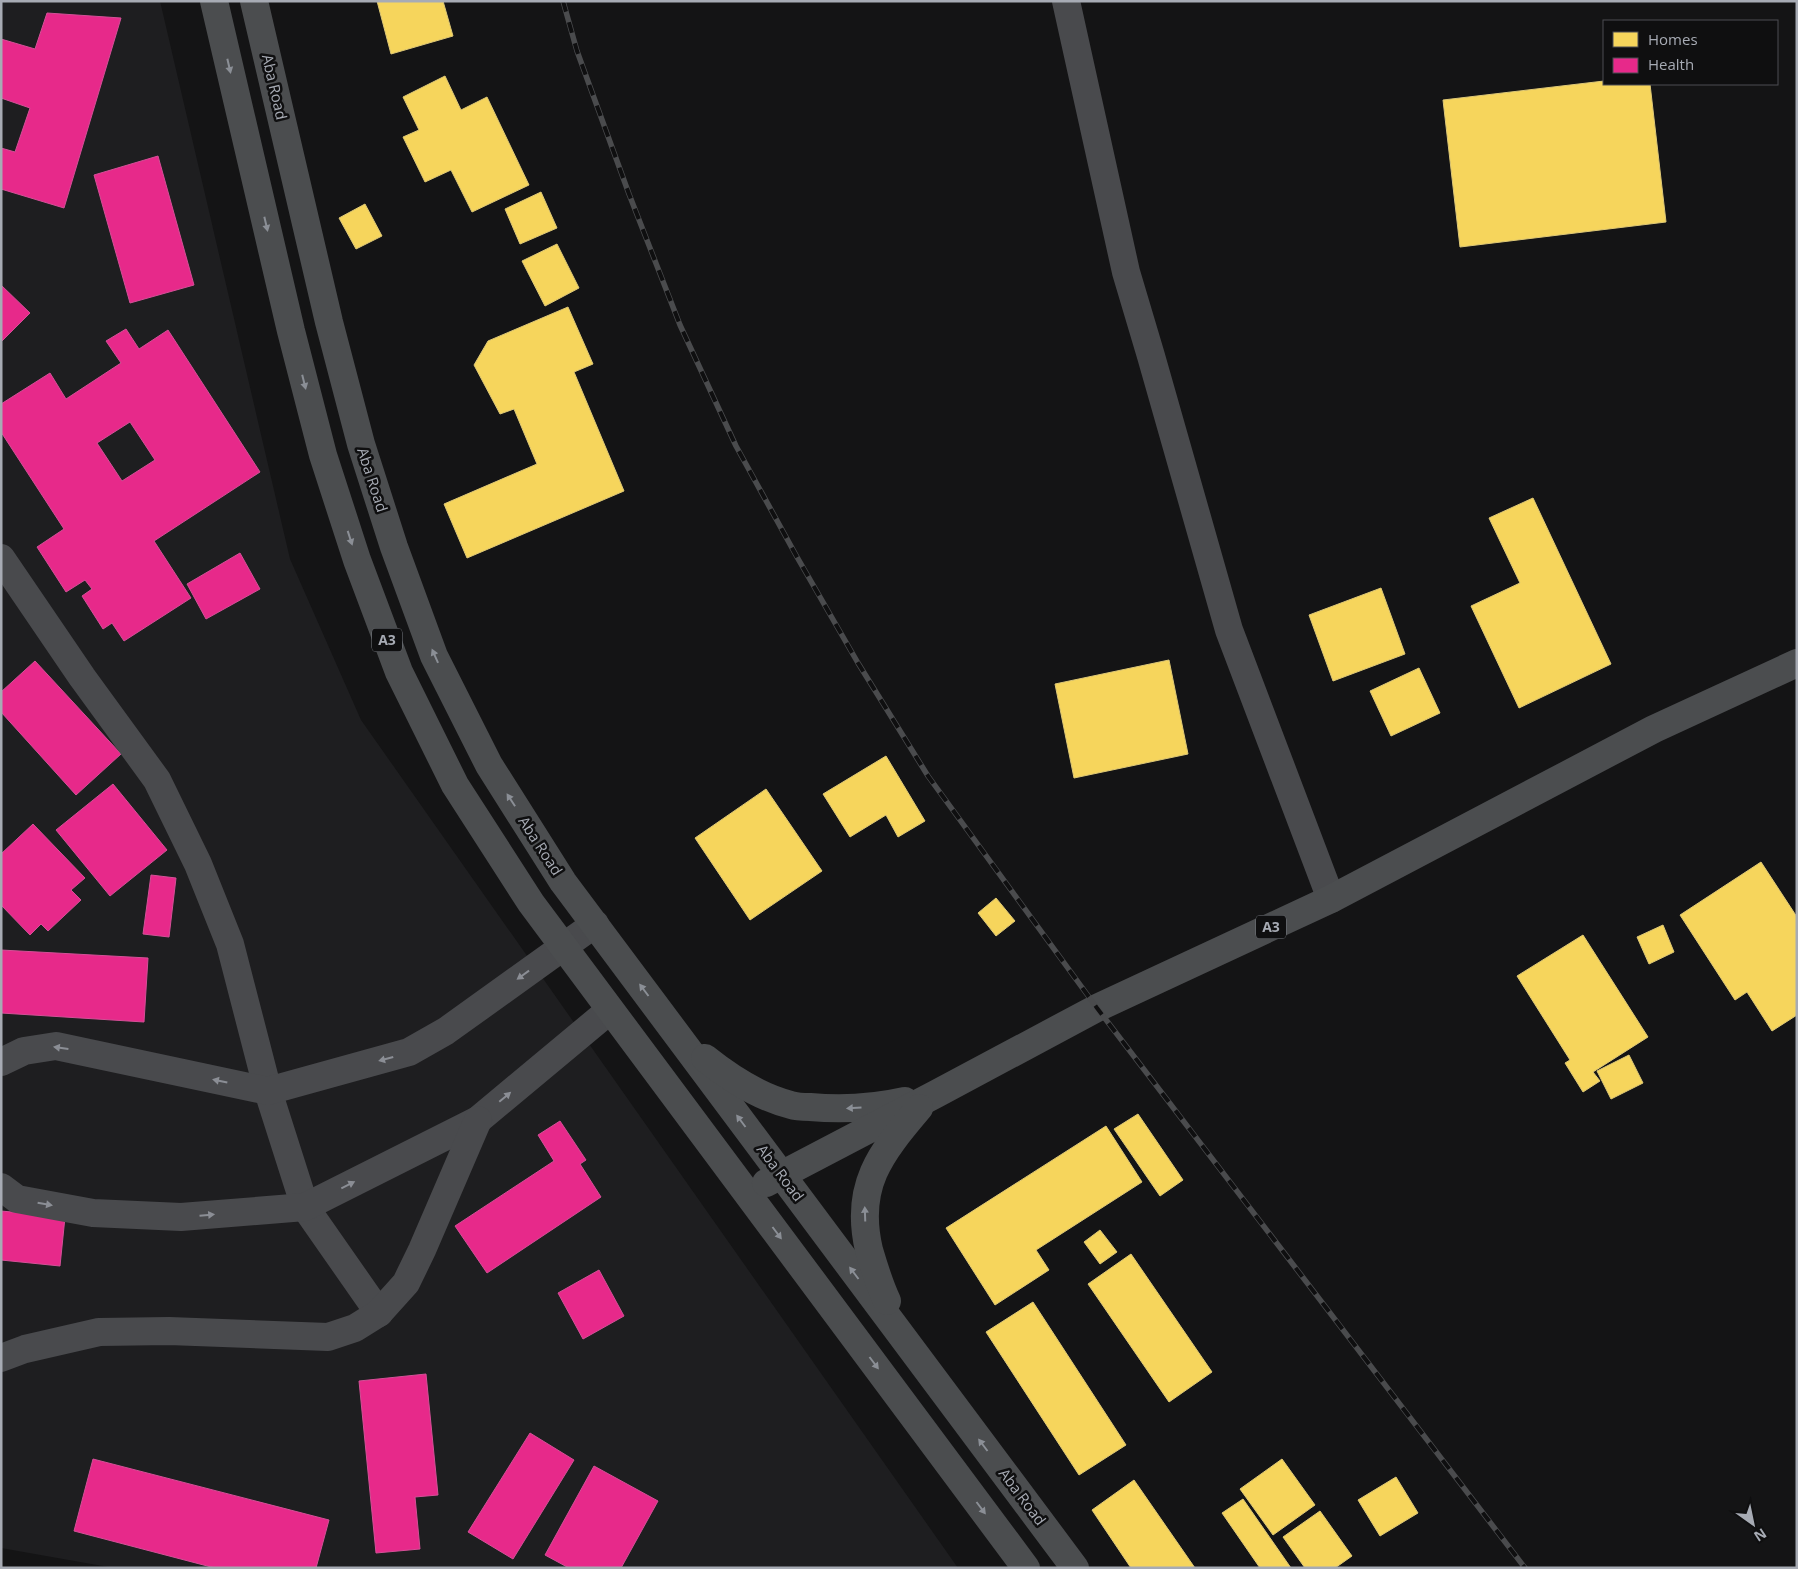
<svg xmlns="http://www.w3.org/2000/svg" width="1798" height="1569" font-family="'Open Sans',sans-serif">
  <rect width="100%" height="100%" fill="#141415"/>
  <path fill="#1e1e20" d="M1,1h159l130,558 71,161 597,848h-844l-113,-20z"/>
  <g fill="#f6d55c" stroke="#dec876">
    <path d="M377,1h66l10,35 -62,18z"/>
    <path d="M445,76l16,34 26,-13 42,88 -57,27 -21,-42 -26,12 -22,-45 16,-7 -16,-33z"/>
    <path d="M1604,81v3h46l16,138 -206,25 -17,-147z"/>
    <path d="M541,192l16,36 -37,16 -15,-35z"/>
    <path d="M365,204l17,32 -26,13 -17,-31z"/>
    <path d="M557,244l22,44 -34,18 -23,-45z"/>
    <path d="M568,307l25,57 -19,8 50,119 -157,67 -23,-54 93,-40 -23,-55 -14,5 -26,-49 14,-24z"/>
    <path d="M1533,498l78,166 -92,44 -48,-102 49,-23 -31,-65z"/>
    <path d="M1381,588l24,66 -72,27 -24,-66z"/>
    <path d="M1169,660l19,94 -114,24 -19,-94z"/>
    <path d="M1419,668l21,45 -49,23 -21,-45z"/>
    <path d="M886,756l39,65 -27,16 -12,-22 -36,22 -27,-43z"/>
    <path d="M766,789l56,82 -72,49 -55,-82z"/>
    <path d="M1761,862l36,55v98l-25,16 -25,-39 -12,8 -55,-85z"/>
    <path d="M996,898l19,23 -19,15 -18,-23z"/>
    <path d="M1663,925l11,27 -25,12 -12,-27z"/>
    <path d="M1583,935l65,102 -55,35 7,9 -17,11 -18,-29 5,-3 -53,-84z"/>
    <path d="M1629,1055l14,28 -32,16 -14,-28z"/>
    <path d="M1138,1114l45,66 -23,16 -46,-67z"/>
    <path d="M1106,1126l36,56 -106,68 13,20 -54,35 -49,-77z"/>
    <path d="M1100,1230l17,22 -17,12 -16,-22z"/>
    <path d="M1131,1254l81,118 -43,30 -81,-118z"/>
    <path d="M1033,1302l93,143 -47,30 -93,-143z"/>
    <path d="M1282,1459l33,46 -42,30 -33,-46z"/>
    <path d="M1396,1477l22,36 -38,23 -22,-36z"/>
    <path d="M1134,1480l61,88h-64l-39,-58z"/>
    <path d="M1243,1499l48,69h-31l-38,-55z"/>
    <path d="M1320,1511l32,45 -17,12h-30l-22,-31z"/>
  </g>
  <g fill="#e7298a" stroke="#d45097" fill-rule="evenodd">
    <path d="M47,13l74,5 -57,190 -63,-19v-41l14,4 15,-44 -29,-10v-59l34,10z"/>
    <path d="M158,156l36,129 -64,18 -36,-128z"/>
    <path d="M1,285l29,28 -29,29z"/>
    <path d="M126,329l13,20 29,-19 92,142 -106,69 37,57 -67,43 -12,-18 -9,6 -21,-33 10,-7 -7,-9 -19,12 -29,-45 27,-18 -63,-97v-28l49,-31 16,26 55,-36 -15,-22zM130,422l25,38 -33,21 -25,-38z"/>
    <path d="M240,553l20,36 -54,30 -19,-35z"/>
    <path d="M35,661l86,93 -45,41 -75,-83v-20z"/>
    <path d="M113,784l54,66 -57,46 -54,-66z"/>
    <path d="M33,824l52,54 -14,12 10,10 -33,31 -7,-7 -11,11 -29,-30v-51z"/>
    <path d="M151,875l25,3 -7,59 -26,-3z"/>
    <path d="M1,950l147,8 -4,64 -143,-9z"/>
    <path d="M560,1121l26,39 -6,4 21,33 -114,76 -32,-47 99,-65 -16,-26z"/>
    <path d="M1,1211l64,6 -5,49 -59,-6z"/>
    <path d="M599,1270l25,46 -41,23 -25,-46z"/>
    <path d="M426,1374l12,121 -23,2 5,52 -44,4 -17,-172z"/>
    <path d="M530,1433l44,27 -61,99 -45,-27z"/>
    <path d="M93,1459l236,61 -13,48h-101l-141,-37z"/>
    <path d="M594,1466l64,35 -37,67h-52l-24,-13z"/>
  </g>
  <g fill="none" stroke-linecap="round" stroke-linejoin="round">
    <g stroke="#494a4d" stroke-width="28">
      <path d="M1066,1l60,271 25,84 78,274 102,269"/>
      <path d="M1,558l81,119 75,103 41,84 32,80 38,147 37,116 74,106"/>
      <path d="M1,1062l23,-11 32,-5 212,45 141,-39 37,-21 149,-107"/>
      <path d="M1,1187l16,12 76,14 88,4 124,-10 173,-87 132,-110"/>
      <path d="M1,1358l24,-9 74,-17 70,-1 159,6 27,-9 24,-15 27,-30 16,-33 56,-130"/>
    </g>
    <g stroke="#4b4d4f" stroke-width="28">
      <path d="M214,1l77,330 32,124 34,105 42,112 56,113 76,118 495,665"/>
      <path d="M254,1l75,321 32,122 33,103 40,109 55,109 74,117 512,686"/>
      <path d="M705,1058c25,20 54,39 86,47 6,2 13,2 19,2 33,3 64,1 95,-6"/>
      <path d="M766,1183l170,-89 161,-86 234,-109 323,-170 143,-66"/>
      <path d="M887,1301c-8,-17 -13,-34 -18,-51 -15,-64 11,-96 50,-142"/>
    </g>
    <defs>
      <path id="rail" d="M563,1l14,50 52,143 51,131 56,121 61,111 61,106 70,113 169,232 428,560"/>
    </defs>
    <use href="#rail" stroke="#4a4b4d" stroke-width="5.5"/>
    <use href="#rail" stroke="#0f0f10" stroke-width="4" stroke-dasharray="11" stroke-linecap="butt"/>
  </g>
  <defs><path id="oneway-solid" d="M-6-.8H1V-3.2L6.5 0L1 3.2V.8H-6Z" transform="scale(1.25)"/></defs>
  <g fill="#8b8f96">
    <use href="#oneway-solid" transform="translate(229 66) rotate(77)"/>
    <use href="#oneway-solid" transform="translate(266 224) rotate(77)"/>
    <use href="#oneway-solid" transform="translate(304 382) rotate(76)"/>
    <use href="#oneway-solid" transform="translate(350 538) rotate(72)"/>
    <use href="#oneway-solid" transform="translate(435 656) rotate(-114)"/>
    <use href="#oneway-solid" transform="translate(511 800) rotate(-123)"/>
    <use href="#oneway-solid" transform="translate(644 990) rotate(-127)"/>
    <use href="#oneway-solid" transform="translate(854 1108) rotate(177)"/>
    <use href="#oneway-solid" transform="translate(741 1121) rotate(-127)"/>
    <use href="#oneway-solid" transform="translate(865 1214) rotate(-92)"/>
    <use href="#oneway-solid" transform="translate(777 1233) rotate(53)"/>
    <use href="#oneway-solid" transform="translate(854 1273) rotate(-127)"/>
    <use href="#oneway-solid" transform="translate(874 1363) rotate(53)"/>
    <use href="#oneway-solid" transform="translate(983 1445) rotate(-127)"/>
    <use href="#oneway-solid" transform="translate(981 1508) rotate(53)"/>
  </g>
  <g fill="#8b8e95">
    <use href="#oneway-solid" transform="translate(523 975) rotate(144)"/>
    <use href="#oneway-solid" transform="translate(61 1048) rotate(-172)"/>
    <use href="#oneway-solid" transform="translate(386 1059) rotate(165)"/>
    <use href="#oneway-solid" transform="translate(220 1081) rotate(-168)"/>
    <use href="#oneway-solid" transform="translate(505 1097) rotate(-40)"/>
    <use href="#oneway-solid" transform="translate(348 1185) rotate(-27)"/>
    <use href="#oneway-solid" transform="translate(45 1204) rotate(10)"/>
    <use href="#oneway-solid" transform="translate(207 1215) rotate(-5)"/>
  </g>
  <g text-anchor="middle" stroke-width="5" stroke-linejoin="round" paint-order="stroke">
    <g fill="#0f0f10" stroke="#797c83" stroke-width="1">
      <rect x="372" y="628.5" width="30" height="23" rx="4"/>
      <rect x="1256" y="915.5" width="30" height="23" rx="4"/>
    </g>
    <g font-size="14" font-weight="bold" fill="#a7abb4">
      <text x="387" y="645">A3</text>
      <text x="1271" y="932">A3</text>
    </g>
    <g font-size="15" fill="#a7abb4" stroke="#0f0f10">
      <text transform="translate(274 87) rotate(77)" y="5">Aba Road</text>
      <text transform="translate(372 480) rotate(72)" y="5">Aba Road</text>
      <text transform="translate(540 846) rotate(57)" y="5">Aba Road</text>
      <text transform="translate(780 1173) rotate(53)" y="5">Aba Road</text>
      <text transform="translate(1022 1497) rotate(53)" y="5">Aba Road</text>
    </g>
  </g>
  <rect width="1798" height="1569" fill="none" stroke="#a7abb4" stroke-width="5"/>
  <rect x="1603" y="20" width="175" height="65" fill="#0f0f10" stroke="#4c4d52"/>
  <rect x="1613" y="32" width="25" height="15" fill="#f6d55c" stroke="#4c4d52"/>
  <text x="1648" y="45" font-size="15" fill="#a7abb4">Homes</text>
  <rect x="1613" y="58" width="25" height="15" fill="#e7298a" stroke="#4c4d52"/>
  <text x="1648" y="70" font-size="15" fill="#a7abb4">Health</text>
  <g transform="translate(1753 1524) rotate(147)" stroke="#0f0f10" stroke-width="4" paint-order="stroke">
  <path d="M0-4L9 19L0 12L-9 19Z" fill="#a7abb4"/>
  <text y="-8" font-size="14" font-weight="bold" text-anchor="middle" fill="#a7abb4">N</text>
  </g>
</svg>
